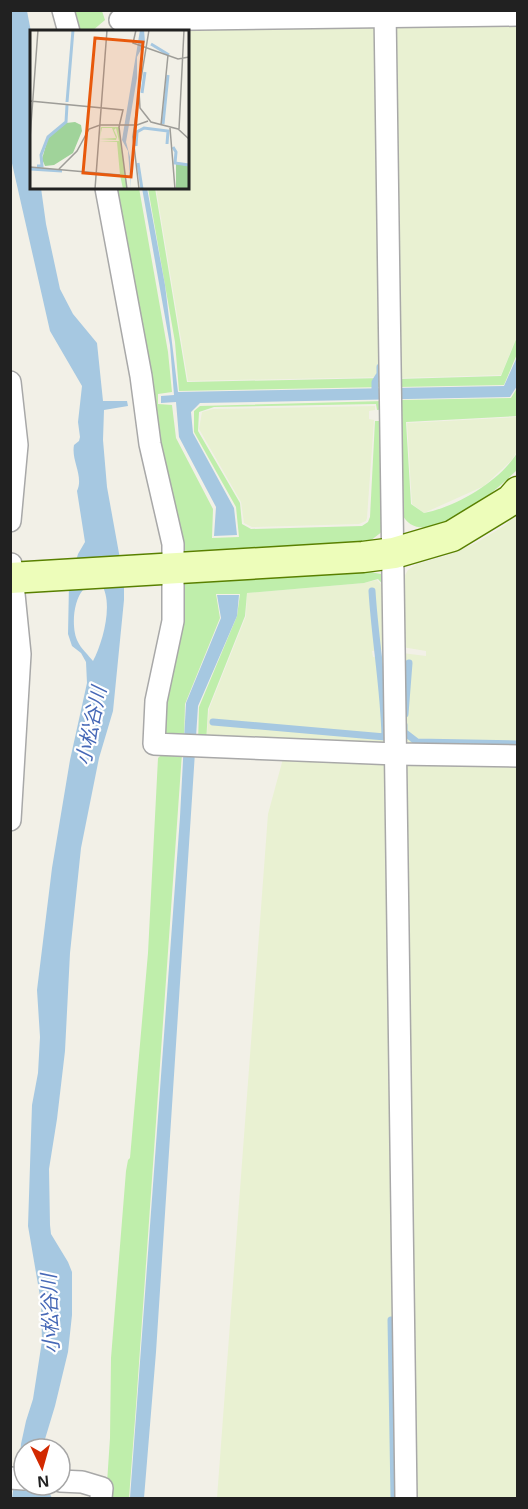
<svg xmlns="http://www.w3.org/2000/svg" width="528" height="1509" font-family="Helvetica,'Noto Sans JP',sans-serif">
  <rect width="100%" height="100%" fill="#f2f0e7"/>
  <g fill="#e9f1d2">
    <path d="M517,20l1,314 -17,41 -104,3 -1,-354z"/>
    <path d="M129,24h244l5,5 6,348 -196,4 -32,-193h32v-156l-57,-1z"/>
    <path d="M375,406v4l-6,1v8l5,1 -7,98 -1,3 -7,3 -107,3 -8,-4 -3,-21 -42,-73 3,-17 11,-3z"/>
    <path d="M517,417v34l-5,9 -28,26 -60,27 -12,-9 -5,-81z"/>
    <path d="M517,514v235l-105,-3 -10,-11v-82l24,3v-5l-24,-4 -1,-57 3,-13 4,-7 9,-6 28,-8 31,-13 28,-17z"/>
    <path d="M377,580l10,10 1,59 -16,2 1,6 11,-1 3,90 -181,-2 3,-35 37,-93 1,-23 117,-10z"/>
    <path d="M284,755l102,4 15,739h-184l51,-684z"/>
    <path d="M517,760v738h-103l-9,-733z"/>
  </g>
  <g fill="#bfeeab">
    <path d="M67,11h35l3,9 -13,11h-19z"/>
    <path d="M112,188h27l29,164 4,40 -14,2v10l14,1 4,33 37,71 -1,29 27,-1 -3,-30 -42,-75v-21l6,-5 184,-5v8l-7,1 -1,-6 -162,3 -15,5 -1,19 42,72 2,21 9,5 111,-3 6,-4 2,-5 5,-96h9l-1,110 -13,10 -75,6 -116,4z"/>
    <path d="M148,188h7l32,194 197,-4v9l-205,4 -4,-49z"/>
    <path d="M517,337v17l-13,31 -106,2v-8l103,-3z"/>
    <path d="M517,388v28l-111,6 5,82 13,9c32,-6 76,-32 93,-60v17c-19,19 -97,88 -116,42l-2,-112 112,-2z"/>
    <path d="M365,571l16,3 6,15 -9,-10 -14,4 -117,10 -2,23 -37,93 -2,35h-8l1,-37 38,-91 3,-22h-24l4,24 -35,86 -1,39 -24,-11 20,-152z"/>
    <path d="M163,753h19l-46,653 -7,92h-23l4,-60 1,-80 15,-187 2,-11 2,-2 18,-205 10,-195z"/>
  </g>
  <g fill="#a6c8e1" fill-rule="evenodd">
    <path d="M10,11h17l5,26v151h9l5,36 14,65 13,25 24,29 6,58h24l1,5 -24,4 -1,30 4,47 17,94v19l-11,111 -14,47 -18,90 -11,105 -5,98 -8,68 -8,50 1,56 1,9 17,28 4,10v43l-4,37 -13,54 -13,43h-18v36h21l7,13h-40l2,-14 5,-15 2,-25 5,-23 7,-22 9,-58 -1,-39 -13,-76 4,-121 6,-32 2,-36 -3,-47 15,-122 18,-108 17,-77 -1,-21 -5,-9 -9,-7 -4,-12 1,-50 9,-30 7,-12 -8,-51c7,-15 -6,-30 -3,-46l5,-4 1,-4 -2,-15 4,-36 -32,-55 -39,-172zM91,584h10c13,18 2,58 -8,77 -4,-5 -13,-14 -15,-19 -7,-13 -5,-41 5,-52 2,-3 6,-4 8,-6z"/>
    <path d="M142,188h5l18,97 13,107 326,-6 13,-29v29l-7,11 -310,6 -9,9 2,21 41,75 3,27 -23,1 2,-29 -37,-70 -3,-35 -15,1v-7l13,-1 -4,-50z"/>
    <path d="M217,595h22l-2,21 -39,90 -42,646 -12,146h-14l50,-681 6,-114 35,-85z"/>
  </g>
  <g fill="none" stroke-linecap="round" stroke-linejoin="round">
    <g stroke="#a6c8e1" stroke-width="7">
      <path d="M375,393v-11l5,-8v-7"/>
      <path d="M405,714l4,-51"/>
      <path d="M213,722l172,15c-1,-49 -10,-97 -13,-146"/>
      <path d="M404,725v7l13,10 101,2"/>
      <path d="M391,1320l3,178"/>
    </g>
    <defs>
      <g id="street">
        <path d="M63,10l6,22"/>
        <path d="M385,10l21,1488"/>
        <path d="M120,20l398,-5"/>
        <path d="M106,188l35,188 9,68 23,100v77l-17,80 -2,43 242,10 122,2"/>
        <path d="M10,382l7,63 -7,76"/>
        <path d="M10,820l10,-166 -9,-90"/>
        <path d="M10,1478l14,1"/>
        <path d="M60,1481l22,1 20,6 -1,10"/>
      </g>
      <path id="secondary" d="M10,578l353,-21 31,-4 58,-17 59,-36 7,-8"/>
    </defs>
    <use href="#street" stroke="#a8a8a8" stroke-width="24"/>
    <use href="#secondary" stroke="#598000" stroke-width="33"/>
    <use href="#street" stroke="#fff" stroke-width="21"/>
    <use href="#secondary" stroke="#edfdba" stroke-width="30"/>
  </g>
  <g text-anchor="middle" stroke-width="4.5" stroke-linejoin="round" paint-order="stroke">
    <g font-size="20" font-style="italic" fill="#4769b7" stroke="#fff">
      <text transform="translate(91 726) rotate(-78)" y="7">小松谷川</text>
      <text transform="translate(50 1314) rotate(-92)" y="7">小松谷川</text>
    </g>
  </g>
  <g transform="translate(30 30)">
    <rect width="159" height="159" fill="#f2f0e7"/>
    <path d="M71,97h18l8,62h-4l-3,-14 -3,-33 -18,-1h20l-3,-13 -2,2 3,7 -1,3 -17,-1 17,-1 -4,-10h-10l-2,9z" fill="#bfeeab"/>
    <path d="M45,92l6,3 1,6 -9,22 -19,12 -9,1 -3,-7 6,-21 18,-15zM146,134l13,2v23h-13z" fill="#a0d39a"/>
    <path d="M110,0h4l1,12 -8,15v21l-11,64 4,15 1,32 -3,-38 -6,-11z" fill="#a6c8e1"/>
    <path fill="none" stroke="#a6c8e1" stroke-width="3" d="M121,14l18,11M112,63l3,-21M37,72l6,-72M133,94l5,-49M106,116l1,-14 7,-4 24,3 -1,13M143,117l3,5 -1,11 14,2M108,133l4,26M7,136h5l-1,-11 7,-18 18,-15 1,-17M0,139l32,2"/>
    <path fill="none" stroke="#9e9d98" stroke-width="1.5" d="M106,0l-3,13 45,16 11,-2M119,0l-10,61 1,17 11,14 27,7 11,10M108,69l-5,38 6,52M0,71l93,9 -4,17 8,62M131,95l7,-70M140,98l5,61M149,99l5,-99M0,108l8,-108M0,137l90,8M29,139l18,-18 12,-22 11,-4h37l11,-4M65,159l12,-159"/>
    <path fill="#e8590c" fill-opacity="0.15" stroke="#e8590c" stroke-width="3" d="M65,8l48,4 -12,135 -48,-4z"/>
    <rect width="159" height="159" fill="none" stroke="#212121" stroke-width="3"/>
  </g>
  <rect width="528" height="1509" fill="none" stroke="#212121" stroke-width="24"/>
  <g transform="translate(42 1467) rotate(175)"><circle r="28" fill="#ffffff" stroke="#a6a6a6" stroke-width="1.5"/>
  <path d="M0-4.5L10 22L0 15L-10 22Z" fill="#d22900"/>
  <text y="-9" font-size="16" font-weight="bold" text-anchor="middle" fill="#212121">N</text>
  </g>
</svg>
